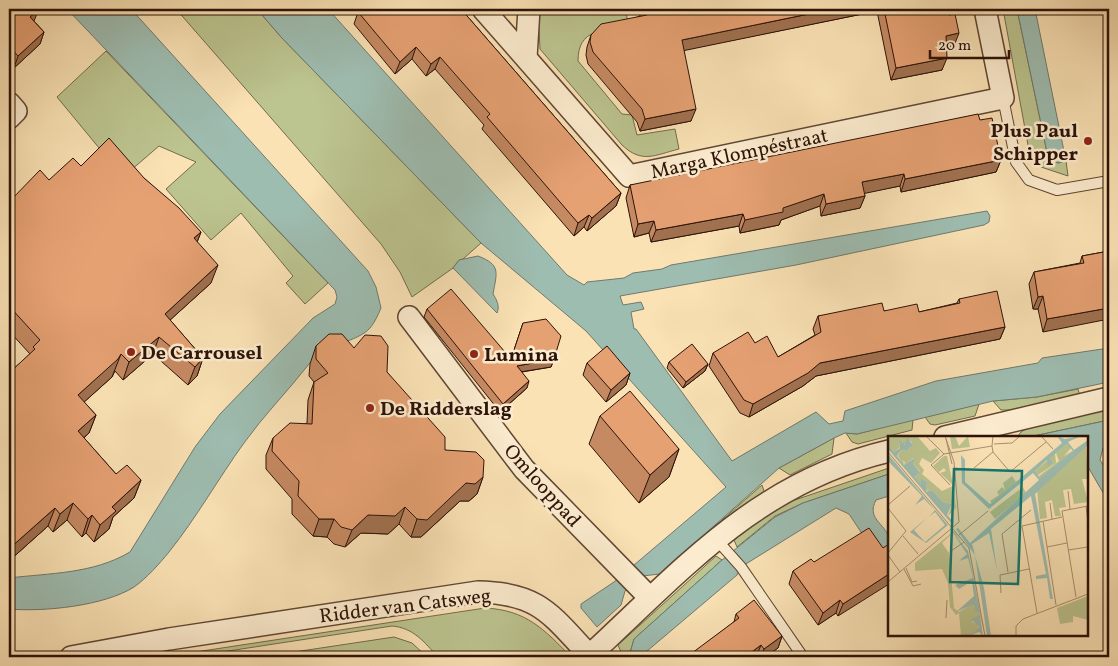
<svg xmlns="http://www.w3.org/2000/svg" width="1118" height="666" font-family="Vollkorn,serif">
  <rect width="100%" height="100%" fill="#fae2b5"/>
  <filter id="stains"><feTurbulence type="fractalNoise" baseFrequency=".004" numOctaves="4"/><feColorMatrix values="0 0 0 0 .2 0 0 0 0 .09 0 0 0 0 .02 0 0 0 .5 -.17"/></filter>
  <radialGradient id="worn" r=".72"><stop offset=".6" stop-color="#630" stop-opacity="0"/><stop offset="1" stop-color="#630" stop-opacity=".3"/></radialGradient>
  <g fill="#bcc48f" stroke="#746b4c">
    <path d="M176,9h81l24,28 200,206 -18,16 -4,1 -6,8 -41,29 -12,-25 -19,-28z"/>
    <path d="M538,9h88l2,18c-25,4 -50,1 -50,34l44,53 10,1 5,20 38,-6 4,20c-24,6 -37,15 -57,-4l-82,-96z"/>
    <path d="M1003,9h14l31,148 10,6 8,-2 2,15 -27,-9 -13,-22z"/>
    <path d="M106,51l222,232 -23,21 -19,-21 7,-7 -52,-63 -30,27 -45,-51 30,-27 -37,-16 -36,31 -66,-80z"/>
    <path d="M1078,389l1,4 -3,3 -66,14h-9l-8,-9 44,-4z"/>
    <path d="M979,404l-4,12 -40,9 -5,-1 -5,-7z"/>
    <path d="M1109,409v11l-80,17h-12l4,-5 10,-6z"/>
    <path d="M913,419l-1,11 -54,14 -6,-2 -6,-9 11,1z"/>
    <path d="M834,438l-2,16 -42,21 -11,-7z"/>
    <path d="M889,468v6l-86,29 -28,13 -38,31 -3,-7 36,-28 22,-11z"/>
    <path d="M762,485l3,9 -98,79 -7,1z"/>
    <path d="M716,556l6,4 -88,79 -4,14 4,4h-18l5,-5 -3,-7z"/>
    <path d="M485,608c41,2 59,21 86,49h-133c-14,-15 -24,-29 -46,-31l-203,31v-4z"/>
    <path d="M394,637l18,6 15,14h-166z"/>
  </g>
  <g fill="#9ebdb1" stroke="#70796d">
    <path d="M67,9h64l237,262 8,16 5,21c-3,7 -6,14 -11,20 -12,14 -45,16 -61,36 -21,27 -45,51 -65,79 -26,36 -47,74 -75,109 -10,12 -22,26 -35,35 -30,19 -90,25 -125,22v-31c41,-5 84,-4 121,-26l65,-105 25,-33 93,-96 22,-14 2,-7 -2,-7z"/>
    <path d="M257,9h71l239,266 17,10 3,-3 37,-4 9,-5 29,-4 9,-4 316,-54 3,5 -1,6 -5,3 -188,40 -176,31 3,9 18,-3 3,7 -13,3 3,17h2l96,132 84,-49 13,12 14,-3 2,-10 91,-30 102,-18 4,-5 67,-10v34l-72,15 -44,4 -136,33 -12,-1 -11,5 -55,30 -119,106 -18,2 -17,15 -4,14 -24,22 -16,-19v-4l33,-22 112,-95 -140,-156 -105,-88 -200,-206z"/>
    <path d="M1017,9h18l31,152 -8,2 -10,-6z"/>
    <path d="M478,256c23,9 19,16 15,38 4,6 7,13 4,19l-44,-45 6,-8z"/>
    <path d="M1109,420v25l-6,3 -3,12 9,14v29l-22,-38v-28h-58z"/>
    <path d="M889,474v22l-13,4c-10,19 9,23 13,38 3,11 0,26 0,36l-40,-60 -13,-6 -95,59 -4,8 -97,82h-6l-4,-4 4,-14 88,-79 53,-43 28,-14z"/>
  </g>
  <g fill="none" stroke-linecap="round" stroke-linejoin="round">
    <defs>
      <g id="service">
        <path d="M1003,98l13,64 13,18 28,10 52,-9"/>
        <path d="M716,539l25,28 62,90"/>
      </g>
      <g id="minor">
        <path d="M483,9l146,167 374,-78 -18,-89"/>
        <path d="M526,57l3,-48"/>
        <path d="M9,103l7,8 -7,7"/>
        <path d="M409,317l115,152 125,128"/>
        <path d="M945,437l164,-39"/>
        <path d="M71,657l98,-18 309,-47c62,1 73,23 113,65"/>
        <path d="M588,657c95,-88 170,-175 301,-206"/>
      </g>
    </defs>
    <use href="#service" stroke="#604633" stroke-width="12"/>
    <use href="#minor" stroke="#604633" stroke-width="24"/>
    <use href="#service" stroke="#fceccf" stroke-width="10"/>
    <use href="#minor" stroke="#fceccf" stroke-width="21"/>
  </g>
  <g fill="#c68a63" stroke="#2c1208">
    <path d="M9,9l25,12 10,11 -4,12 -26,24 -5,-5z"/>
    <path d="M461,9l160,184 -5,13 -29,25 -3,-4 -10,9 -92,-107 2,-4 -49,-56 -9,7 -14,-17 -17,15 -41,-50 4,-12z"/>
    <path d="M638,9h310l6,37 -8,1 -4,23 -51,10 -14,-69 -193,39 7,71 -51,10 -3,-9 -49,-58 -2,-9 1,-8 4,-12 49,-19z"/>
    <path d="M1001,160l-5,12 -95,20 -1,-6 -36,7 1,3 -5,12 -39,8 -1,-10 -39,14 -2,5 -39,8 -1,-7 -88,16 -2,-9 -15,4 -8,-39 4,-13z"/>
    <path d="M81,166l63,12 57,54 -4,10 14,41 -41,37 33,38 -6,18 -9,9 -35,-31 -30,26 -8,-9 -3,6 -28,25 12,13 -7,18 -5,5 32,36 25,6 -7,18 -21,19 -4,12 -15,13 -8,-9 -4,4 -15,-17 -14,12 -5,-6 -39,35v-188l21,-19 -21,-23v-129l40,-22z"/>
    <path d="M1109,251l-66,81 -5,-23h-5l-4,-25 5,-12 46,-9 2,-7z"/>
    <path d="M959,299l46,28 -5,12 -184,37 -13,10 -54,31 -9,-4 -31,-47 4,-13 42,-10 23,14 37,-22 -2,-6 5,-13 66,-5 35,1 38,-9z"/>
    <path d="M427,309l84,50 12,-36 31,36 -3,8 -29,5 5,16 -27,24 -76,-95z"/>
    <path d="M316,346l38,2 33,24 58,78 38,27 -6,17 -8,7h-9l-39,36h-10l-12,-13 -11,10 -27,-1 -16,14 -11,-3 -7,-7 -14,-1 -21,-22v-15l-26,-30v-14l7,-17 34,-15 1,-23 6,-18 -5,-6 1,-12z"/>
    <path d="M669,362l39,2 -3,7 -22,17 -16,-20z"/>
    <path d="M587,363l43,10 -4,12 -20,17 -23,-27z"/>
    <path d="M600,416l79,33 -10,28 -30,26 -50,-59z"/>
    <path d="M883,548l-45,68 -2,-3 -18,12 -29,-41 4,-13 21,-9z"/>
    <path d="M736,614l46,22 -4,12 -13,9h-77l46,-35z"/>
  </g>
  <g fill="#a17150" stroke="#2c1208">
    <path d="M39,9l-5,12 -4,-4z"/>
    <path d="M833,9h45l-1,2 -200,41 5,-12z"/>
    <path d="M44,32l-4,12 -26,24 4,-12z"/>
    <path d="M959,33l-5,13 -13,2 5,-12z"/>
    <path d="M416,47l-4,12 -17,15 5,-12z"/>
    <path d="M440,57l-5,12 -9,7 5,-12z"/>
    <path d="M947,58l-5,12 -51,10 5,-12z"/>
    <path d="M696,109l-5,12 -51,10 5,-12z"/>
    <path d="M1001,160l-5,12 -95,20 4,-13z"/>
    <path d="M904,174l-4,12 -43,9 5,-13z"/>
    <path d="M621,193l-5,13 -29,25 5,-13z"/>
    <path d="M824,194l-4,12 -39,14 -2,5 -39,8 5,-13z"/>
    <path d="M865,196l-5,12 -39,8 5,-12z"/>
    <path d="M743,214l-4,12 -88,16 5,-12z"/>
    <path d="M589,215l-5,12 -10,9 4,-13z"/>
    <path d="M654,221l-5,12 -15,4 4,-13z"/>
    <path d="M201,232l-7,18v-12z"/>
    <path d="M218,265l-7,18 -53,48 7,-17z"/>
    <path d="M1043,296l-5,13h-5l5,-12z"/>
    <path d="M1109,308v11l-66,13 4,-13z"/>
    <path d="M1005,327l-5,12 -184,37 -13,10 -54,31 4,-13 67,-41z"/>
    <path d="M159,337l-6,17 -30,26 6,-18z"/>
    <path d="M121,354l-9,23 -40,36 6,-18z"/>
    <path d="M203,358l-6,18 -9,9 7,-18z"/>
    <path d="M554,359l-3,8 -37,6 3,-7z"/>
    <path d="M708,364l-3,7 -22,17 3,-6z"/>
    <path d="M630,373l-4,12 -20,17 5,-12z"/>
    <path d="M529,381l-2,7 -27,24 3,-8z"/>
    <path d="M96,415l-7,18 -18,16 7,-18z"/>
    <path d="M679,449l-10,28 -30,26 11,-28z"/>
    <path d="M483,477l-6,17 -8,7h-9l-39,36h-10l6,-18 49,-36z"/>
    <path d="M141,480l-7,18 -21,19 -4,12 -15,13 6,-17 12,-18z"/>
    <path d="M73,503l-6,17 -14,12 7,-18z"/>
    <path d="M405,507l-6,17 -11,10 -27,-1 -16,14 7,-17 16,-15z"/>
    <path d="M55,508l-7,18 -39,35v-10l1,-3z"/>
    <path d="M92,515l-6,18 -4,4 6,-18z"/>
    <path d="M319,519h15l-7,18 -14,-1z"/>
    <path d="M889,574v10l-51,32 5,-12z"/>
    <path d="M840,600l-4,13 -18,12 5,-12z"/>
    <path d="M782,636l-4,12 -13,9h-4l3,-8z"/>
    <path d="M761,645l-5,12h-11z"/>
  </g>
  <g fill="#e6a173" stroke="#2c1208">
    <path d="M9,9h30l-9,8 14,15 -26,24 -9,-10v1z"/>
    <path d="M362,9h99l160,184 -29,25 -3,-3 -11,8 -91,-106 3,-3 -50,-57 -9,7 -15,-17 -16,15 -42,-50z"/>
    <path d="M645,9h188l-151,31 14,69 -51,10 -3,-10 -49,-57 -3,-10 1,-7 10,-11 46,-9z"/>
    <path d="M884,9h64l1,6 6,-1 4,19 -13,3 1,22 -51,10z"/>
    <path d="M978,114l2,6 12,-2 9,42 -96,19 -1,-5 -42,8 3,14 -39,8 -2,-10 -41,14v4l-38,8 -2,-6 -87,16 -2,-9 -16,3 -8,-39z"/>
    <path d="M109,138l35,40 35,30 22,24 -7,6 24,27 -53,49 38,44 -8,9 -36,-30 -30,25 -8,-8 -3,5 -40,36 18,20 -18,16 38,43 11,-9 14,15 -29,27 4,4 -16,14 -8,-10 -4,4 -15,-16 -13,11 -5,-6 -45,40 -1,-1v-78l6,-1 -6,-8v-87l26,-24 -2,-2 7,-7 -31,-34v-104l31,-32 9,10 24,-22 8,8z"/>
    <path d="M1109,251v57l-62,11 -4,-23 -5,1 -4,-25 50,-9 -2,-7z"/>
    <path d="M451,289l60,70 12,-36 23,-4 15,17 -7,23 -37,7 12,15 -26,23 -76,-95z"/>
    <path d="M997,291l8,36 -185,36 -12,10 -55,31 -9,-4 -31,-47 35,-21 7,11 12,-7 11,21 43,-25 -3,-16 64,-13 2,8 33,-7 2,8 41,-9 -1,-4z"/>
    <path d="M329,334h13l12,14 11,-13 16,1 7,10 -1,26 58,65v13l31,2 8,8 -1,17 -8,7 -9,-1 -39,37 -10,-1 -12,-12 -10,9 -27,-1 -16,15 -11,-3 -7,-8h-15l-21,-23 1,-15 -27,-30 1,-13 17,-15 22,1 2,-42 14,-9 -12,-14v-13z"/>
    <path d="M692,344l16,20 -22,18 -17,-20z"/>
    <path d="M607,346l23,27 -19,17 -24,-27z"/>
    <path d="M630,391l49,58 -29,26 -50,-59z"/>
    <path d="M869,528l14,20 6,-4v30l-46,30 -3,-4 -17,13 -30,-42 18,-12 3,3z"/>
    <path d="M754,600l28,36 -18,13 -3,-4 -16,12h-56l-1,-1 51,-38 -3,-4z"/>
  </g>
  <g fill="#8f2418" stroke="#fceccf" stroke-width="2">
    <circle cx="1088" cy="141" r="5"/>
    <circle cx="131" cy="352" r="5"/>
    <circle cx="474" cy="354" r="5"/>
    <circle cx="370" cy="408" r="5"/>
  </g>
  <g text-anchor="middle" stroke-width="5" stroke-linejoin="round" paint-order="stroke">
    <g font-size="20" font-weight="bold" fill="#2c1208" stroke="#fceccf" text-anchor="start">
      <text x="1078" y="137" text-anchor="end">Plus Paul<tspan x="1078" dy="23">Schipper</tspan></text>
      <text x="141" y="359">De Carrousel</text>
      <text x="484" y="361">Lumina</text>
      <text x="380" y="415">De Ridderslag</text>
    </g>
    <g font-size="20" fill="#2c1208" stroke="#fceccf">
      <text transform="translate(739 153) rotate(-12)" y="7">Marga Klompéstraat</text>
      <text transform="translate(543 485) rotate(48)" y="7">Omlooppad</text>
      <text transform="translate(405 605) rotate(-7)" y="7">Ridder van Catsweg</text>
    </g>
  </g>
  <g transform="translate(888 436)">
    <rect width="200" height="200" fill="#fae2b5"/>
    <path d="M2,0h27l13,15 6,-3 4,5 -9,10 -9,-5 -3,6 5,6 -2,4 20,17 11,-5 3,22 -8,8 4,-12 -9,-2 -11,-12 -6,2 4,-4 -4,3 1,-9 -6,-4 3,5 -3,1 -6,-6 5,-7 -7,-7 1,-6 -10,7 1,-3 -3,-2 2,3 -1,1 -5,-8 3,-6 6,1 4,-4 1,-5 -3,-2 -4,5 -6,-2 1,4 -6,5 -6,-8zM62,0h5l4,10 9,-10 2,11 -18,2zM179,8l4,4 -7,8 10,-6 -33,29 -2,-3 20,-15 -3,-8zM198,10l2,33h-6l6,23 -14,2 -3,-15 -8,1 3,17 -7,1 2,8h-6l-3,-16 -7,2 2,16 -7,1 -3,-29zM167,17l1,10 -18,12 -3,-4 13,-11v7l6,-5 -6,-3zM56,20h3l6,29 -13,-12 6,-2 -2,-3 -5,4 -6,-6zM124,40l4,6 -24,21 -2,-2 9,-6 -2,-3 5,-5 3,3 -2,-7zM135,51l3,6 -31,26 -5,-7zM66,95l8,11 -9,-9 -11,10 7,10 5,55 5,4 15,-9 6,8 5,25 -5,-20 -8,6 5,2 1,4 -9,8h-8l-2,-23 -3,2 -6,-8 -2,-24 -6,-14 -27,2v-8zM200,160v24l-15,-4v6l-13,2 -3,-16z" fill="#bcc48f"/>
    <path d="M169,0l8,3 16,-3 -13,6 6,8 14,-10v5l-53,49 18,105h-3l-3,-21 -11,1v-3l10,-2 -15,-78 -40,33 6,41 -8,-37 -17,11 12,44 7,48h-4l-12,-81 -19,-26 2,-1 12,15 69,-63 -6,-7 -44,36 -27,-26 -1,-28 4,5v22l25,22 72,-61zM179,8l6,7 -33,27 -5,-7 12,-11 1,7 6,-5 -5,-3zM19,1l6,8 -6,6 -6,-1 -4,6 7,9 11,-7 -2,6 7,8 -5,5 6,7v-6l6,4 -1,10 6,-2 11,12 9,2 -5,11 6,6 -2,2 -63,-74v-5l6,8 6,-4 -1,-8 6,5zM0,18l60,71 -22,18 -16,-11 18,-15 -14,13 11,12 20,-17 -10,-13 -6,5 6,-7 -11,-11 -9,6 7,-9 -33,-34zM65,97l15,18 12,60 -4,1 -2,-8 -18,8 18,-16 -2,-15 -13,8 -4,-4 18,-7 -5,-20 -9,3 8,-7zM92,179l3,21 -4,-4 -10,4 10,-9 -8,-8z" fill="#9ebdb1" fill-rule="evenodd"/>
    <path fill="none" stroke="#a88f70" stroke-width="1" d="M38,0l18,18M153,0l12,13M58,3l6,25M106,8l18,-1 8,-7M104,10l1,6 17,20 36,-30M0,16l81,96 16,88M86,32l19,-16M62,49l-19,-20 13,-11 48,-8 1,-10M180,55l2,18M162,67l2,16M0,69l22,-19M198,70l2,16M0,72l18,23 -18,22M155,85l13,84M71,99l29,-24M15,100l15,18M159,111l20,-4M180,114l20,-3M63,115l13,-9M0,119l12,17M18,132l6,14 5,-1M16,133l9,17 8,-2M120,136l-6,-38 29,-24M0,146l71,-60 -5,-60 -9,-26M113,157l-1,-18 29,-6M188,161l-14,-86 26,-5M149,177l-15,-87 40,-9M58,182l1,-18M128,200v-10l7,-7 65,-25"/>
    <path fill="#0f766e" fill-opacity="0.15" stroke="#0f766e" stroke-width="2.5" d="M66,33l68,2 -4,113 -68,-2z"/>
    <rect width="200" height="200" fill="none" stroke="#2c1208" stroke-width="2.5"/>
  </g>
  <rect width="1118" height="666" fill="none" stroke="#fae2b5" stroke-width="30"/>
  <rect x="10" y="10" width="1098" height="646" fill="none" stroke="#2c1208" stroke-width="2.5"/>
  <rect x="15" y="15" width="1088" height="636" fill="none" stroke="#2c1208"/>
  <path d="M930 50v8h79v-8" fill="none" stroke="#2c1208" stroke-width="2.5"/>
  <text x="938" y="50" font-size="15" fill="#2c1208" stroke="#fceccf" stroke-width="4" paint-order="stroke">20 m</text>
  <rect width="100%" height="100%" filter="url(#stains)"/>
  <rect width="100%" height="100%" fill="url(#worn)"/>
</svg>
